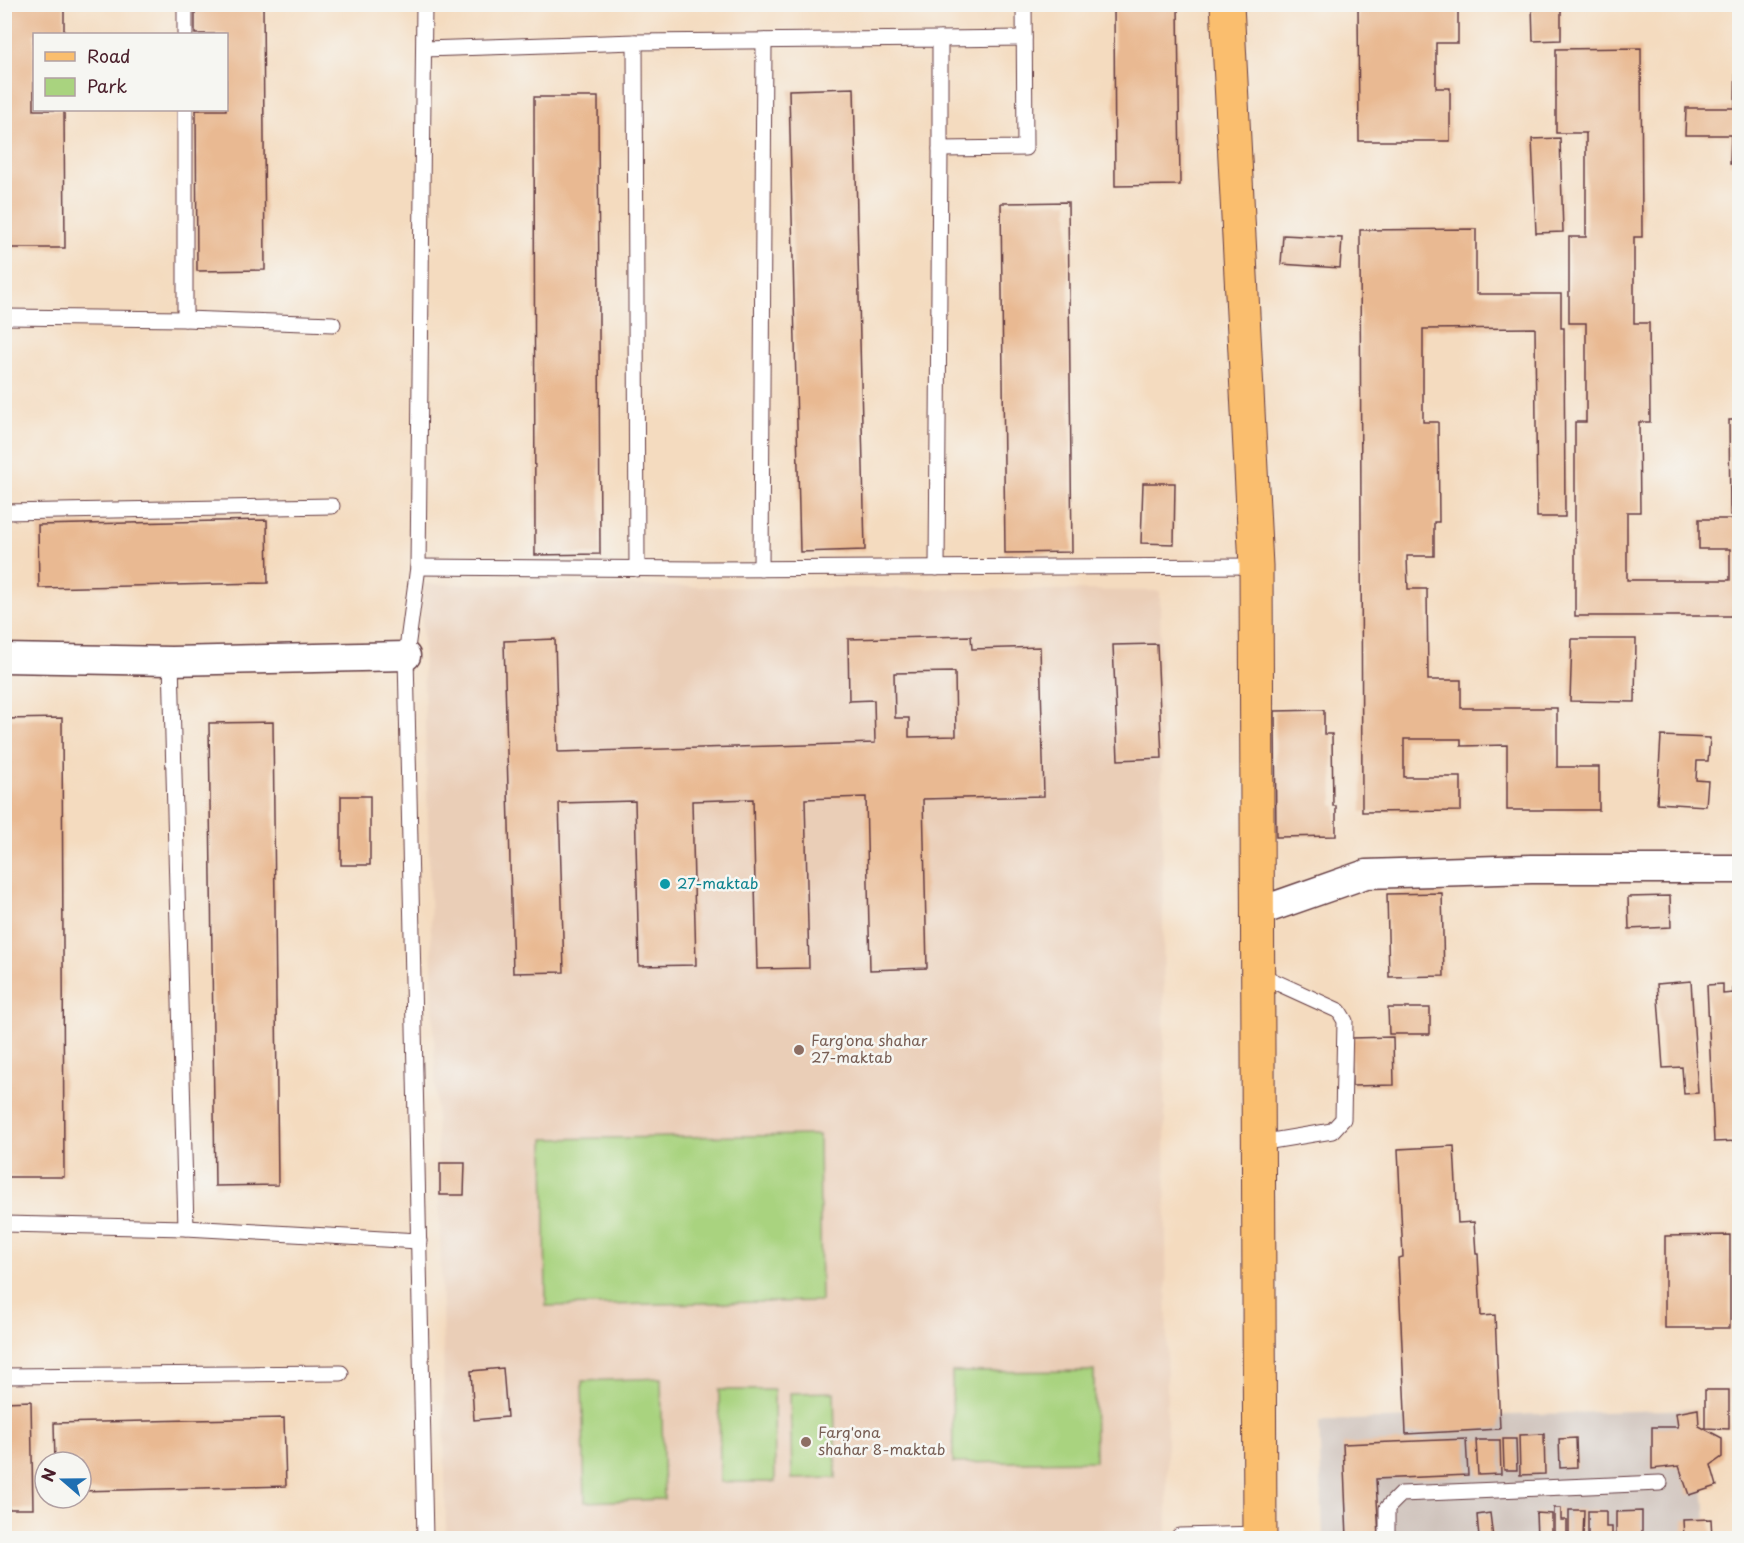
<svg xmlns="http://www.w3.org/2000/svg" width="1744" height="1543" font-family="'Playpen Sans',sans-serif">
  <rect width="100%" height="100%" fill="#f6f6f2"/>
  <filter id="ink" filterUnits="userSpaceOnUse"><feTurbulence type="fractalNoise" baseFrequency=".0167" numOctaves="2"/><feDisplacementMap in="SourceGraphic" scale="12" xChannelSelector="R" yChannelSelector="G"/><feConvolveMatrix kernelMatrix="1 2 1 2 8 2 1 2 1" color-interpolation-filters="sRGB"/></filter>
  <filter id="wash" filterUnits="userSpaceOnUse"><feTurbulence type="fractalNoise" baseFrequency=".008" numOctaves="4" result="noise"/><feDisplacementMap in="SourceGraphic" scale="24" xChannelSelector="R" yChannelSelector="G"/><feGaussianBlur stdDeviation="1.35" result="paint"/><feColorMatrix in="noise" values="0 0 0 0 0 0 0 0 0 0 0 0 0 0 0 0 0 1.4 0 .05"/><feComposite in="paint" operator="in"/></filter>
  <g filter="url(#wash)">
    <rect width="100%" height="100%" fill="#f4dbbf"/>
    <path fill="#eaceb7" d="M421,584l739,7 7,751v196h-721l-3,-193z"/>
    <path fill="#cec1ba" d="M1698,1409l9,129h-384l-4,-117z"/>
    <g fill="#a9d37f" stroke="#7a7955" stroke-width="1.5">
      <path d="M819,1135l2,166 -275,5 -2,-167z"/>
      <path d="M1094,1371l1,90 -142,2 -1,-91z"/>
      <path d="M661,1378l3,121 -79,3 -3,-121z"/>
      <path d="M719,1390h55l1,92h-55z"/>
      <path d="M834,1392l2,86 -44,1 -2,-86z"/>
    </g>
    <g id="blocks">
      <g fill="#e9b992" fill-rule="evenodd">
        <path d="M4,4h60v30h-30v76h30l1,138h-61z"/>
        <path d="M195,4h68l2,266 -68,1 -1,-161h30v-76h-31z"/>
        <path d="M1114,4h64l2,181 -65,1z"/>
        <path d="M1358,4h100v39h-22v45h14v53h-91z"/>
        <path d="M1532,4h29v36l-28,1z"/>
        <path d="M1736,45h4v119h-10l1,-29h-46l1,-27h49z"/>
        <path d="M1641,48l1,189h-8v86h15l1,99h-11l1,90h-13v68h103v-31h-31v-30h41v97h-165v-194h11v-99h-17v-86h17v-104h-30v-84z"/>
        <path d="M854,88l11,462 -65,2 -11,-462z"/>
        <path d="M534,97h64l2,457 -65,1z"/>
        <path d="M1560,138l3,94 -27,1 -4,-94z"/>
        <path d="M1068,202l4,350 -67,1 -4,-350z"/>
        <path d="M1476,229v65h85v34h3l1,189h-28l-2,-189 -112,1v93h15l1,100h-5v34h-27l1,33h19l1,91h33v28h96v59h42v43h-92v-65l-46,1v-7h-57v38h57v34l-99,1 -2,-582z"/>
        <path d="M1283,235l59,3 -2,30 -59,-4z"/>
        <path d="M1729,420h11v95h-10z"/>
        <path d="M1143,483h32l-1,61 -33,-1z"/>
        <path d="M267,520l1,63 -229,5 -1,-63z"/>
        <path d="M971,636l1,13 68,-2 4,149 -121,3 4,169 -57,2 -4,-173 -61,2 4,169 -52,1 -4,-170 -61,2 4,164 -57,1 -4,-165 -76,2 5,169 -51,1 -9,-332 51,-2 3,113 317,-9 -1,-43 -25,1 -1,-62zM955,672l1,64 -47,1v-19h-14l-1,-45z"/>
        <path d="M1572,639h64l-1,63 -65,-1z"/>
        <path d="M1157,644l5,114 -44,2 -5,-115z"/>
        <path d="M1324,710v24h8l1,72h3v30l-60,1 -1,-126z"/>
        <path d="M62,718l2,459h-60v-458z"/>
        <path d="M273,722l5,463 -63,1 -6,-463z"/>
        <path d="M1661,736l49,2 -2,23h-11l-1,19 12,1 -2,25 -49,-3z"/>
        <rect x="341" y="796" width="29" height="69"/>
        <path d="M1442,893l2,83 -55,1 -2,-83z"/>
        <path d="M1670,896l1,31 -42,2 -1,-32z"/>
        <path d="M1740,980v133h-3l1,28 -24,1 -7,-157 16,-1v10l10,-1v-12z"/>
        <path d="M1691,981l7,112 -14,1 -2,-27 -19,1 -6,-84z"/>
        <path d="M1388,1008h42v26h-41z"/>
        <path d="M1393,1037l1,48 -42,1 -1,-48z"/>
        <path d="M1454,1146l4,77 16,-1 2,32h2l3,62 14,-1 5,114 -94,5 -8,-176 5,-1 -5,-108z"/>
        <path d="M440,1163h25l-1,32h-24z"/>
        <path d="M1730,1235v93h-65v-92z"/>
        <path d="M503,1368l4,49 -33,3 -3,-49z"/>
        <path d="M1705,1390h24v39l-24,-1z"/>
        <path d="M31,1401l2,108h-29v-107z"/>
        <path d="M1698,1409l1,17 23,12v19l-11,8 6,21 -28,9 -10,-29 -27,3v-42h26l-2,-14z"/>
        <path d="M284,1418l2,68 -205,5v-29h-26l-1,-39z"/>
        <path d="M1544,1434l1,40 -25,1 -1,-40z"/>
        <path d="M1576,1438l1,29 -17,1 -1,-29z"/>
        <path d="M1466,1439l2,36 -92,4 3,59h-32l-4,-94z"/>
        <path d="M1503,1439h13l1,31h-13z"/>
        <path d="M1476,1440h24l1,34 -23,1z"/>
        <path d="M1554,1508h7v12h6v16h-13z"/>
        <path d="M1569,1510h15l-1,27 -14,-1z"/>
        <path d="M1588,1511h18v16h6v11h-24z"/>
        <path d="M1642,1511v27h-26v-26z"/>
        <path d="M1490,1513l3,25h-14l-2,-23z"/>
        <path d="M1536,1513l16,1v23h-15z"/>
        <path d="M1711,1519l1,19h-28l-1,-18z"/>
      </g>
    </g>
  </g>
  <g filter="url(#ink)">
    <use href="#blocks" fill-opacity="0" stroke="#643b41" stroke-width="1.5"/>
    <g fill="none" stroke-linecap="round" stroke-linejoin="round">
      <defs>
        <g id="service">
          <path d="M424,4l-6,563 -12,89 19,882"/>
          <path d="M185,34v-30"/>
          <path d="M940,39l84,-1"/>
          <path d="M635,42l2,527"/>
          <path d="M424,49l211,-7 305,-3v110l85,-1 -1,-144"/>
          <path d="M4,317l181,2v-209"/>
          <path d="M185,319l148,5"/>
          <path d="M4,512l328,-6"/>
          <path d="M418,567l284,2 554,-3"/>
          <path d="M937,568l3,-419"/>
          <path d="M761,569l3,-528"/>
          <path d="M171,661l15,567"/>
          <path d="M1258,974l81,37 6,10 -2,98 -11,12 -73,12"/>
          <path d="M4,1224l182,4 233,13"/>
          <path d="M4,1376l337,-3"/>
          <path d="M1179,1536l81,-2"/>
          <path d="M1387,1538v-30l14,-14 259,-11"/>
        </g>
        <g id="minor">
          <path d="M4,658l167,3 235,-5"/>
          <path d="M1258,912l108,-38 165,-5h209"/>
        </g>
        <path id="primary" d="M1227,4l29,562 4,972"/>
      </defs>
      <use href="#service" stroke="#643b41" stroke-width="17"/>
      <use href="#minor" stroke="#643b41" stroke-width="31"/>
      <use href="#primary" stroke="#643b41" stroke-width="35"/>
      <use href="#service" stroke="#fff" stroke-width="15"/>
      <use href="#minor" stroke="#fff" stroke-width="28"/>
      <use href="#primary" stroke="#fabe6e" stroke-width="33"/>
    </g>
  </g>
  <circle fill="#0f9aa8" stroke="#f6f6f2" stroke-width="2" cx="665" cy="884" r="6"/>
  <g fill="#8d6e63" stroke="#f6f6f2" stroke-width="2">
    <circle cx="799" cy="1050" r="6"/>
    <circle cx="806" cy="1442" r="6"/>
  </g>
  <g text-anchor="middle" stroke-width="5" stroke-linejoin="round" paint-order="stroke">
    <g font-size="15" fill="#0d838f" stroke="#f6f6f2" text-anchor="start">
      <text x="677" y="889">27-maktab</text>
    </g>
    <g font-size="15" fill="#785e54" stroke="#f6f6f2" text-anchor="start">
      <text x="811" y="1046">Farg'ona shahar<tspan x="811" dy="17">27-maktab</tspan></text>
      <text x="818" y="1438">Farg'ona<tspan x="818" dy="17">shahar 8-maktab</tspan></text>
    </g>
  </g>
  <rect width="1744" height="1543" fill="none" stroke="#f6f6f2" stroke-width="24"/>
  <rect x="33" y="33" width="195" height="78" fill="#f6f6f2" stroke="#b1a0a2" stroke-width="1.5"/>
  <rect x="45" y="52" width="30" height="9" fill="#fabe6e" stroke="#b1a0a2" stroke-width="1.5"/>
  <text x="87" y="63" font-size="18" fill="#4a1f2b">Road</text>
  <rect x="45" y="78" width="30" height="18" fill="#a9d37f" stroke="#b1a0a2" stroke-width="1.5"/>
  <text x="87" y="93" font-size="18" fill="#4a1f2b">Park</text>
  <g transform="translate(63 1480) rotate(290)"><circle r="28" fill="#f6f6f2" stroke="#b1a0a2" stroke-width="1.5"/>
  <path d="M0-4.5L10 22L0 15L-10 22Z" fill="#1f6fb2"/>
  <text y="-9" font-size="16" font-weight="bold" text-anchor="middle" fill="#4a1f2b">N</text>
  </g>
</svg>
